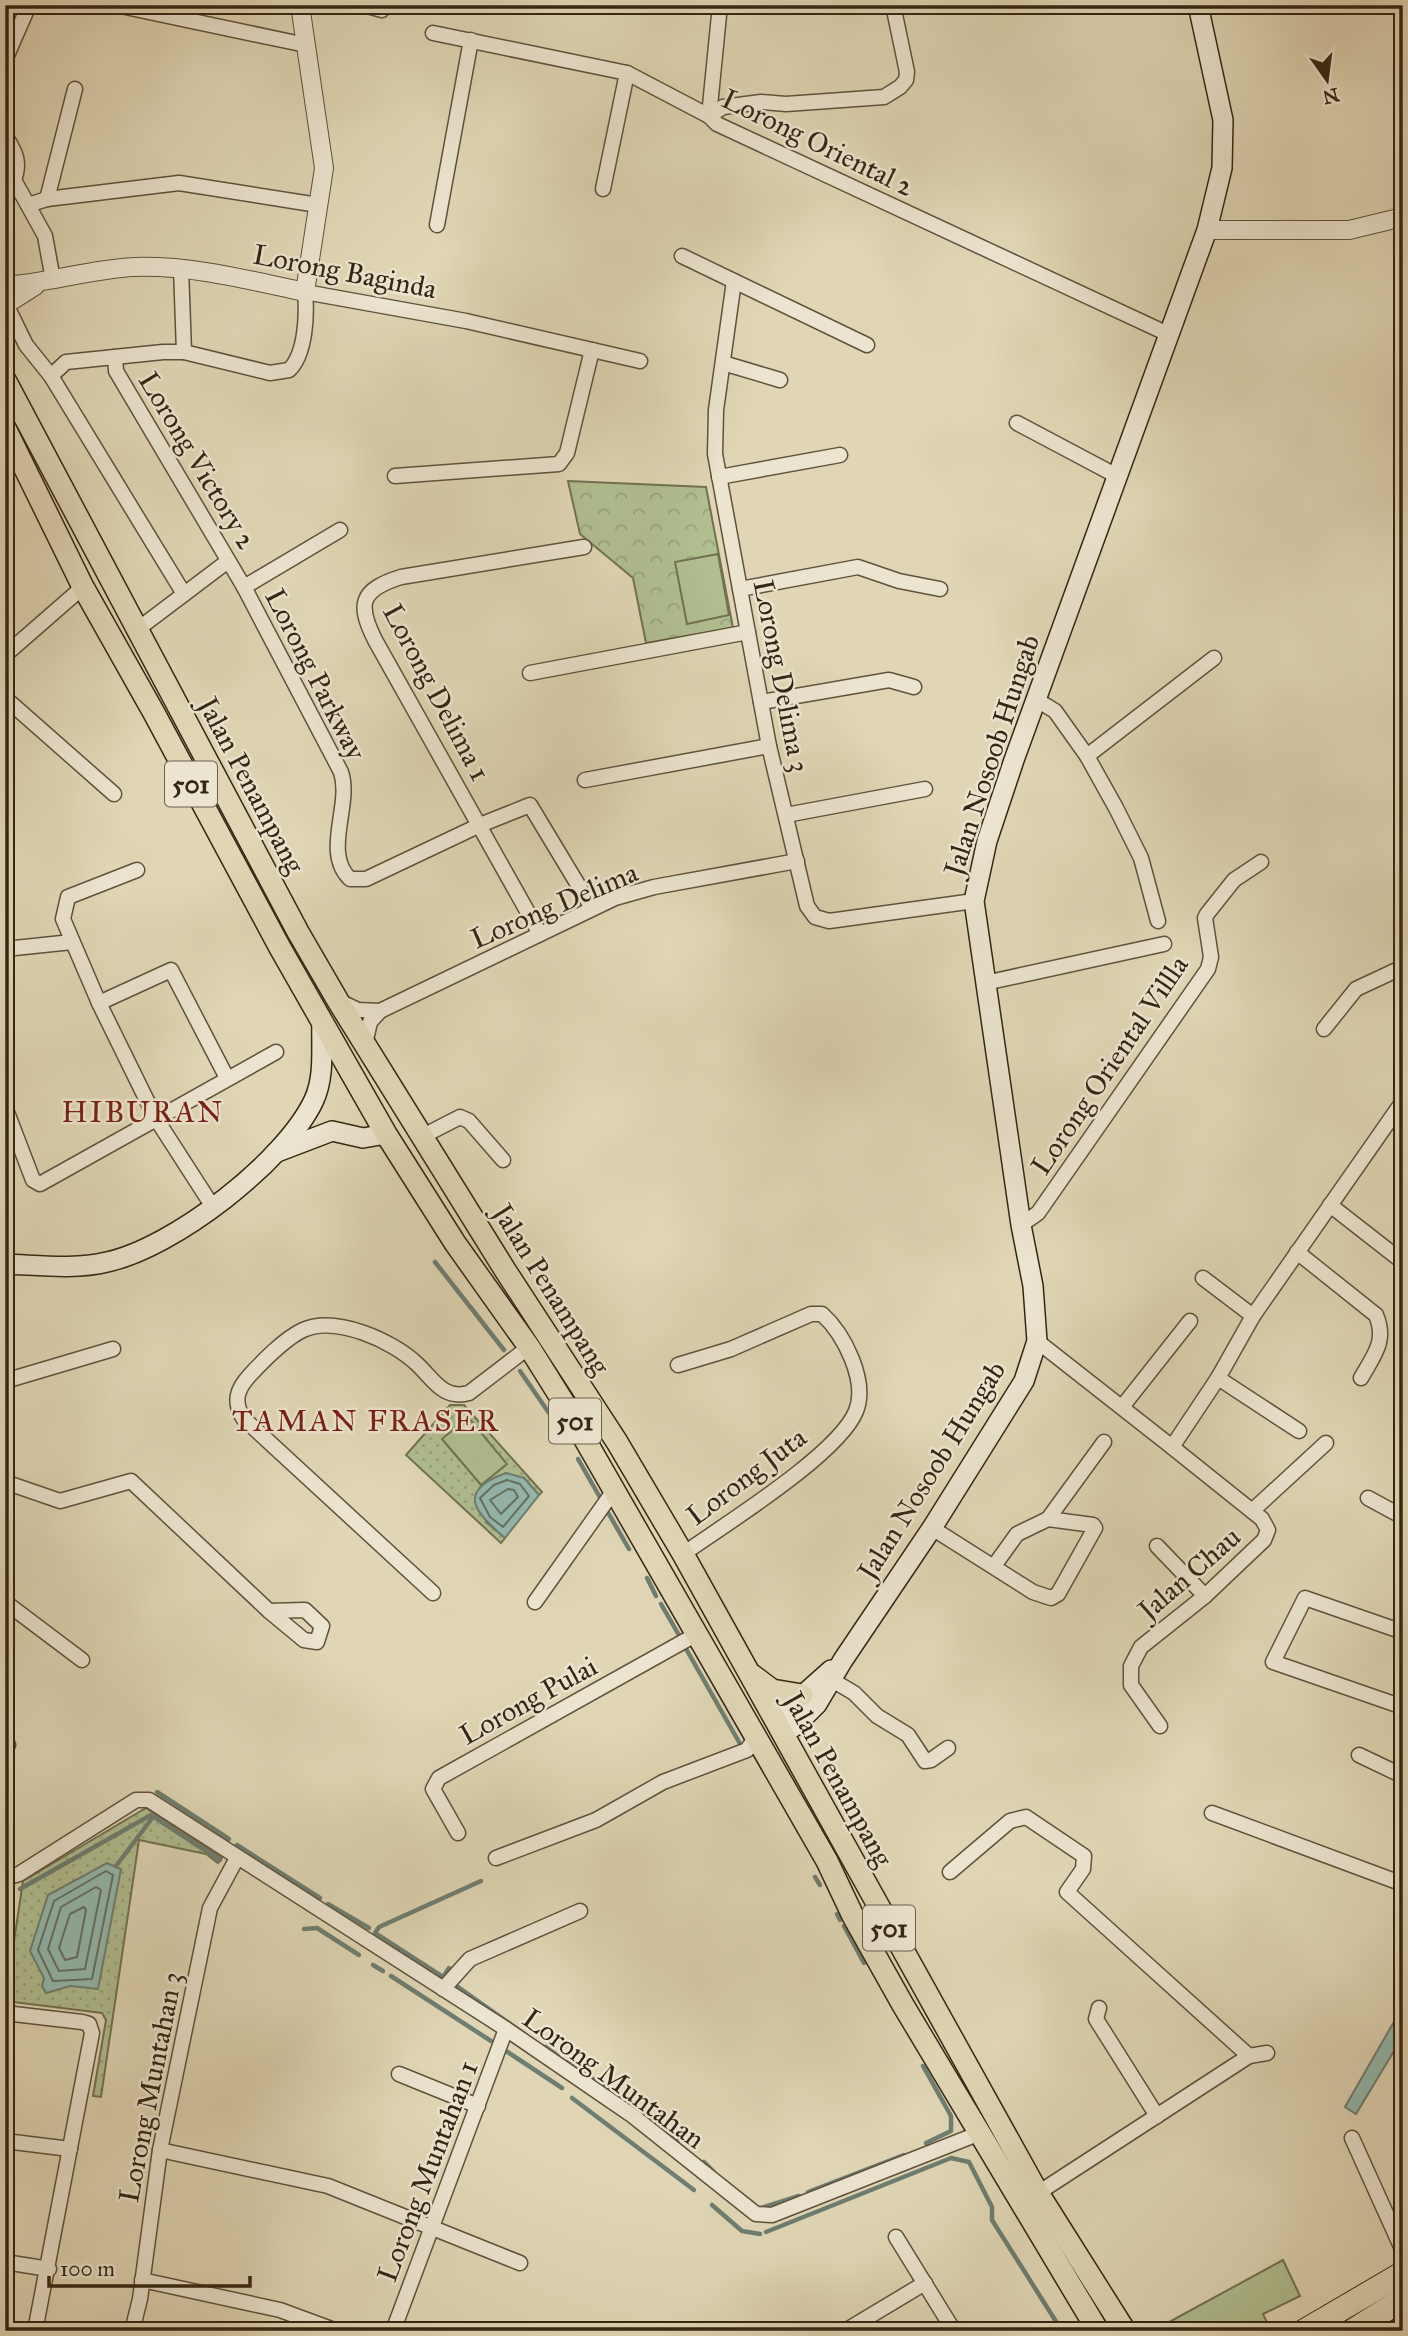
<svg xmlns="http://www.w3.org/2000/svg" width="1408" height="2336" font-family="'IM FELL Great Primer',serif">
  <defs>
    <pattern id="grass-dots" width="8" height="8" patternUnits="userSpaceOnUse" patternTransform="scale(1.75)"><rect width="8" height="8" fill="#b0be90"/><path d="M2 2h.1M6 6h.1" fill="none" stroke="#98a37b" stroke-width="1.8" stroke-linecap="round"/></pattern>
    <pattern id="park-crowns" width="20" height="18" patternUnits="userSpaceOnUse" patternTransform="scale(1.75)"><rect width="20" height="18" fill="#b0be90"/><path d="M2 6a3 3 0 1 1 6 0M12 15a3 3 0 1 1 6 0" fill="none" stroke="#98a37b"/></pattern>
  </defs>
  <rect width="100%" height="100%" fill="#e0d6b5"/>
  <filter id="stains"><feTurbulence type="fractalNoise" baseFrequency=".00286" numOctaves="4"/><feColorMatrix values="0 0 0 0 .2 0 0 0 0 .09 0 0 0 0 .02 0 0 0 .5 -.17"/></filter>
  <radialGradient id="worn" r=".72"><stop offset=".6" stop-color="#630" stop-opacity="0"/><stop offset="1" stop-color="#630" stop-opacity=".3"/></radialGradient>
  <g fill="url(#grass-dots)" stroke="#727252" stroke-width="2">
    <path d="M450,1405h14l78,87 -3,3 -15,-17 -38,44 19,16 -4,5 -95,-88z"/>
    <path d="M146,1808l76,50 -4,5 -12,-9 -67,-14 -38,257 -8,-1 13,-76 -4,-7 -97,-12 18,-120z"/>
  </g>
  <path fill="url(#park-crowns)" stroke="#727252" stroke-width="2" d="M568,481l138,6 27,141 -87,15 -13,-65 -53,-44z"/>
  <g fill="#b0be90" stroke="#727252" stroke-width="2">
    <path d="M718,554l11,61 -42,9 -12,-62z"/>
    <path d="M468,1417l39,47 -26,21 -39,-46z"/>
    <path d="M1283,2260l17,36 -37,18 8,17h-109l-2,-4z"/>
  </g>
  <g fill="#94b9af" stroke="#6e7e71" stroke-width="2">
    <path d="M506,1473l18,5 15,17 -34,43c-31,-26 -49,-47 1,-65z"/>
    <path d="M107,1863l14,6 -23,120 -28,-3 -24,7 -4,-7 2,-8 -14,-27 18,-56z"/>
    <path d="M1403,2006v30l-47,78 -11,-7z"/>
  </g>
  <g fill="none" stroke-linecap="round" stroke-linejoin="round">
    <g stroke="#647062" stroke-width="2">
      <path d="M507,1480l13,4 9,12 -26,31 -13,-10 -10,-19 14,-13z"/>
      <path d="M508,1489l6,1 4,7 -17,17 -11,-14z"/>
      <path d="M106,1871l7,4 -21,104 -39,2 -15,-31 16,-49z"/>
      <path d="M96,1887l5,3 -16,79 -26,2 -11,-22 13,-42z"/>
      <path d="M84,1907l2,3 -9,47 -12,3 -6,-12 11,-34z"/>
    </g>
    <g stroke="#6e7e71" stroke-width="4.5">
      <path d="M435,1262l69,88"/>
      <path d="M520,1371l47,68"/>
      <path d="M578,1459l24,42"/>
      <path d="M606,1509l23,40"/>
      <path d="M647,1578l9,18"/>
      <path d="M661,1604l19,33"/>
      <path d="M685,1647l58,102"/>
      <path d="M157,1792l72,47"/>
      <path d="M237,1845l83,53"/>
      <path d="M116,1866l37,-49"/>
      <path d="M815,1877l5,8"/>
      <path d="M20,1889l131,-74 69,45"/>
      <path d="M328,1904l41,24"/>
      <path d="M837,1914l3,6"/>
      <path d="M844,1926l20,37"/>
      <path d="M304,1929l13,-1 42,27"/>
      <path d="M373,1965l10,6"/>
      <path d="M449,1968l-6,9 -68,-44 4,-6 102,-46"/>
      <path d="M391,1976l100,65"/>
      <path d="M458,1987l68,48"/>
      <path d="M546,2047l12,9"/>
      <path d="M503,2049l59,39"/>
      <path d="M567,2062l65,43"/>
      <path d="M923,2066l28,50v15l-25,12"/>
      <path d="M572,2098l122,92"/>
      <path d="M643,2112l35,28"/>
      <path d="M704,2162l9,9"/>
      <path d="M808,2192l96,-37"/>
      <path d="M712,2205l30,26 18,3"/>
      <path d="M761,2208l38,-12"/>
      <path d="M766,2232l185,-74 18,4 23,45v13l70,111"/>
    </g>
    <defs>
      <g id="minor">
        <path d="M116,5l190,40"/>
        <path d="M364,5l18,5"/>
        <path d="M433,33l194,40 82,43 8,8 451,210"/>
        <path d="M5,60l24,-55"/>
        <path d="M709,116l14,-9 38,-5 25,2 98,-7 16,-10 6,-7 1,-8 -14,-67"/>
        <path d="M709,116l11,-111"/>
        <path d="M5,135c10,17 16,26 9,45l31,56 8,44"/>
        <path d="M603,189l24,-116"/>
        <path d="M47,199l28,-110"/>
        <path d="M28,205l19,-6 132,-16 139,22"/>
        <path d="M437,225l34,-185"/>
        <path d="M682,256l185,89"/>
        <path d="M181,268l3,84"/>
        <path d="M734,281l-18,129 -1,44 54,292 38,160 8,11 14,4 145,-20"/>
        <path d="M6,304l20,41 25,31 133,218"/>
        <path d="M115,357l1,14 128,216 97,185c11,33 -19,80 9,107h16l114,-54 50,-20 62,103"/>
        <path d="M723,363l57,17"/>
        <path d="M51,376l15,-14 97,-10h21l86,21 19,-3c17,-16 18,-56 16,-78l161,29 174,40"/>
        <path d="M1017,423l100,53"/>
        <path d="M395,476l164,-12 8,-11 25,-103"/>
        <path d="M719,477l121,-22"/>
        <path d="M244,587l96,-57"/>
        <path d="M740,589l118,-22 41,14 41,8"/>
        <path d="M138,629l90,-68"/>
        <path d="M5,655l78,-68"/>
        <path d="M530,673l218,-41"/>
        <path d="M5,698l109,96"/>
        <path d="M1037,700l18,11 32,45 29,52 25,50 17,63"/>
        <path d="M761,702l128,-22 25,7"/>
        <path d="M1087,756l127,-98"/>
        <path d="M585,780l184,-34"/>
        <path d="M786,815l139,-26"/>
        <path d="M137,870l-69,27 -5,22 36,84 56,114 58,90"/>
        <path d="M540,934l-165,-294c-18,-36 -15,-50 26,-63l183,-30"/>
        <path d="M5,949l67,-7"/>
        <path d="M985,983l179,-39"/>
        <path d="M341,1002l17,8 22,1"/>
        <path d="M99,1003l72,-33 56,108"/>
        <path d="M1324,1029l32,-40 47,-22"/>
        <path d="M365,1044l5,-22 10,-11 235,-113 39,-11 143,-26"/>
        <path d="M5,1107l28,73 7,4 236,-132"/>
        <path d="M423,1136l37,-19 9,4 34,39"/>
        <path d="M1330,1205l73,57"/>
        <path d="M1021,1225l17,-12 170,-244 3,-12 -6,-39 2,-4 27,-34 27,-18"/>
        <path d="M1297,1252l79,63c11,26 -2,40 -15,63"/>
        <path d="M1203,1278l50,38"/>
        <path d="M1037,1341l135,106 46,-69 35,-62 150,-215"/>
        <path d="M678,1365l53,-16 80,-35h11c22,20 46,67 34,97 -17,43 -132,114 -173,143"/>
        <path d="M1218,1378l81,53"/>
        <path d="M5,1381l108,-32"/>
        <path d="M1122,1407l68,-86"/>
        <path d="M5,1482l55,19 71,-20 138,130"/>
        <path d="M1368,1498l35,19"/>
        <path d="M1252,1511l74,-68"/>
        <path d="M932,1528l101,64 18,6 7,-4 37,-66 -2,-3 -45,-6"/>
        <path d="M1157,1546l48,50"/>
        <path d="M994,1566l23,-32 31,-15 56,-77"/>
        <path d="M433,1593l-190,-175c-10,-17 -6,-29 7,-43 14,-15 34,-36 53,-45 33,-15 90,11 114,34 17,16 26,36 52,29l60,-46"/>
        <path d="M5,1602l77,58"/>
        <path d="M535,1602l80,-113"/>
        <path d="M305,1610l17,16 -5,16 -13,-2 -35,-29z"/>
        <path d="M1403,1632l-98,-34 -32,64 130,45"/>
        <path d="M832,1680l22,13 23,23 31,19 17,26 6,-1 17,-12"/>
        <path d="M1160,1726l-29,-41v-19l10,-19 64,-51 59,-56 4,-10 -6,-11 -90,-72"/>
        <path d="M5,1744l3,1"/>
        <path d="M1359,1755l44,21"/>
        <path d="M1212,1813l191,71"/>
        <path d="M458,1833l-25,-44 6,-11 258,-144"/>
        <path d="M496,1858l100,-38 67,-38 84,-32 8,-12"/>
        <path d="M950,1872l60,-51 16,-4 58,39 -1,13 -16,23 182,164"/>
        <path d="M5,1878l14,-4 117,-74h13l357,229 127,87 123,98 16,1 208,-82"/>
        <path d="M443,1989l27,-30 110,-48"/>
        <path d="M1099,2008l-3,11 61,97"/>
        <path d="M5,2013l77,9 7,2 3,9 -57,298"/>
        <path d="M399,2074l79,32"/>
        <path d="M1352,2138l51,113"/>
        <path d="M5,2141l65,8"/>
        <path d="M160,2150l168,36 192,77"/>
        <path d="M1038,2193l211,-137 18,-3"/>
        <path d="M896,2237l58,94"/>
        <path d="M5,2262l44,7"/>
        <path d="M142,2280l138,30 57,21"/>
        <path d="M132,2331l8,-32 20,-149 50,-242 27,-50"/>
        <path d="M393,2331l113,-302"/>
        <path d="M845,2331l80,-48"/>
      </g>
      <g id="tertiary">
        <path d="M1207,230h142l54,-13"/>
        <path d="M5,286c43,-3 86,-17 129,-19 58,-2 114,13 171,25l19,-124 -24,-163"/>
        <path d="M5,305l30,-19"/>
      </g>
      <g id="secondary">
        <path d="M277,1152l55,-21 31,7 23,-4"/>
        <path d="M5,1264c33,1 69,6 102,-2 66,-14 178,-100 207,-162 11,-24 7,-53 8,-79"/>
        <path d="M775,1720l56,-50"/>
        <path d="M783,1733l12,-7 22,-22 26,-44 89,-132 92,-147 13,-40 -4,-55 -12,-61 -47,-324 13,-60 27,-81 193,-530 15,-62 1,-48 -25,-115"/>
      </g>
      <g id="primary">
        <path d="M5,380l293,552 40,69 167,269 112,172 66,112 355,639 87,138"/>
        <path d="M5,428l78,159 71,126 125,233 107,188 69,109 74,104 35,56 263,458 26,55 50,89 195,326"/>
        <path d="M752,1675l20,15 30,5"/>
      </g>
      <g id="trunk">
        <path d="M1304,2331l99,-58"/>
        <path d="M1352,2331l51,-32"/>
        <path d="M1398,2331l5,-3"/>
      </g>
    </defs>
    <use href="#minor" stroke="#5f523c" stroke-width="17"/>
    <use href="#tertiary" stroke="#5f523c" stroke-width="20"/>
    <use href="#secondary" stroke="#342614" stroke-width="22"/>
    <use href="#primary" stroke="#342614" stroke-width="24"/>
    <use href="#trunk" stroke="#342614" stroke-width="25"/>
    <use href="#minor" stroke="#ebe4cf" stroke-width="14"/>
    <use href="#tertiary" stroke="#ebe4cf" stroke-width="18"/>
    <use href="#secondary" stroke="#ebe4cf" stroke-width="19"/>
    <use href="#primary" stroke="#e0d6b5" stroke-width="21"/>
    <use href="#trunk" stroke="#e0d6b5" stroke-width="23"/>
  </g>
  <g text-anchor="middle" stroke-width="5" stroke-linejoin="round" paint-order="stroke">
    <g fill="#ebe4cf" stroke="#6b5f4c" stroke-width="2">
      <rect x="165" y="761.5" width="52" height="45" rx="5"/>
      <rect x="549" y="1398.5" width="52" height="45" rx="5"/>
      <rect x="863" y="1905.5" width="52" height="45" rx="5"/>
    </g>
    <g font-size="26" font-weight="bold" fill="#342614">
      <text x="191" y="793">501</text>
      <text x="575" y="1430">501</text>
      <text x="889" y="1937">501</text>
    </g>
    <g font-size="28" fill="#342614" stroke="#ebe4cf">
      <text transform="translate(818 142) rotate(26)" y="10">Lorong Oriental 2</text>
      <text transform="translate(345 271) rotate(11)" y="10">Lorong Baginda</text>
      <text transform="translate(198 460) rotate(59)" y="10">Lorong Victory 2</text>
      <text transform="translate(316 674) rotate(63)" y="10">Lorong Parkway</text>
      <text transform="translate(782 676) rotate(79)" y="10">Lorong Delima 3</text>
      <text transform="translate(437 692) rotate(62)" y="10">Lorong Delima 1</text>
      <text transform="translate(991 755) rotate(-72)" y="10">Jalan Nosoob Hungab</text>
      <text transform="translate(252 785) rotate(62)" y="10">Jalan Penampang</text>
      <text transform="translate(554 905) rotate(-23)" y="10">Lorong Delima</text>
      <text transform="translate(1109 1065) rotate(-56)" y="10">Lorong Oriental Villla</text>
      <text transform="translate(552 1289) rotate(58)" y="10">Jalan Penampang</text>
      <text transform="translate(931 1470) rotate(-58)" y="10">Jalan Nosoob Hungab</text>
      <text transform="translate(746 1476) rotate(-37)" y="10">Lorong Juta</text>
      <text transform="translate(1189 1573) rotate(-41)" y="10">Jalan Chau</text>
      <text transform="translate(528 1700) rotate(-29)" y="10">Lorong Pulai</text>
      <text transform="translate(839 1779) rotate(61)" y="10">Jalan Penampang</text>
      <text transform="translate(614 2078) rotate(36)" y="10">Lorong Muntahan</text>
      <text transform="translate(150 2087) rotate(-79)" y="10">Lorong Muntahan 3</text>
      <text transform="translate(427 2171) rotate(-69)" y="10">Lorong Muntahan 1</text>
    </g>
    <g font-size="30" letter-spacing="2" fill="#7a1f14" stroke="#ebe4cf">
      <text x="143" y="1122">HIBURAN</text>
      <text x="366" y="1431">TAMAN FRASER</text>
    </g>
  </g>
  <rect width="1408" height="2336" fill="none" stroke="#e0d6b5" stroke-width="28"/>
  <rect x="7" y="7" width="1394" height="2322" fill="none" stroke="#342614" stroke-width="3.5"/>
  <rect x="14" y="14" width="1380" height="2308" fill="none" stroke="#342614" stroke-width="2"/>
  <g transform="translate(1327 80) rotate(166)" stroke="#ebe4cf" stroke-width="5" paint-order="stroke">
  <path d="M0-5L12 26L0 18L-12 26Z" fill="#342614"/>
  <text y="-10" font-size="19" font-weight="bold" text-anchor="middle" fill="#342614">N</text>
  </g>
  <path d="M49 2276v10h201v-10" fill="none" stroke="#342614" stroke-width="3.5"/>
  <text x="60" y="2276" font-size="21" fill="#342614" stroke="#ebe4cf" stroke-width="5" paint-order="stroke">100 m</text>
  <rect width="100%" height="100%" filter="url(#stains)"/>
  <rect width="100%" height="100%" fill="url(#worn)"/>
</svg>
